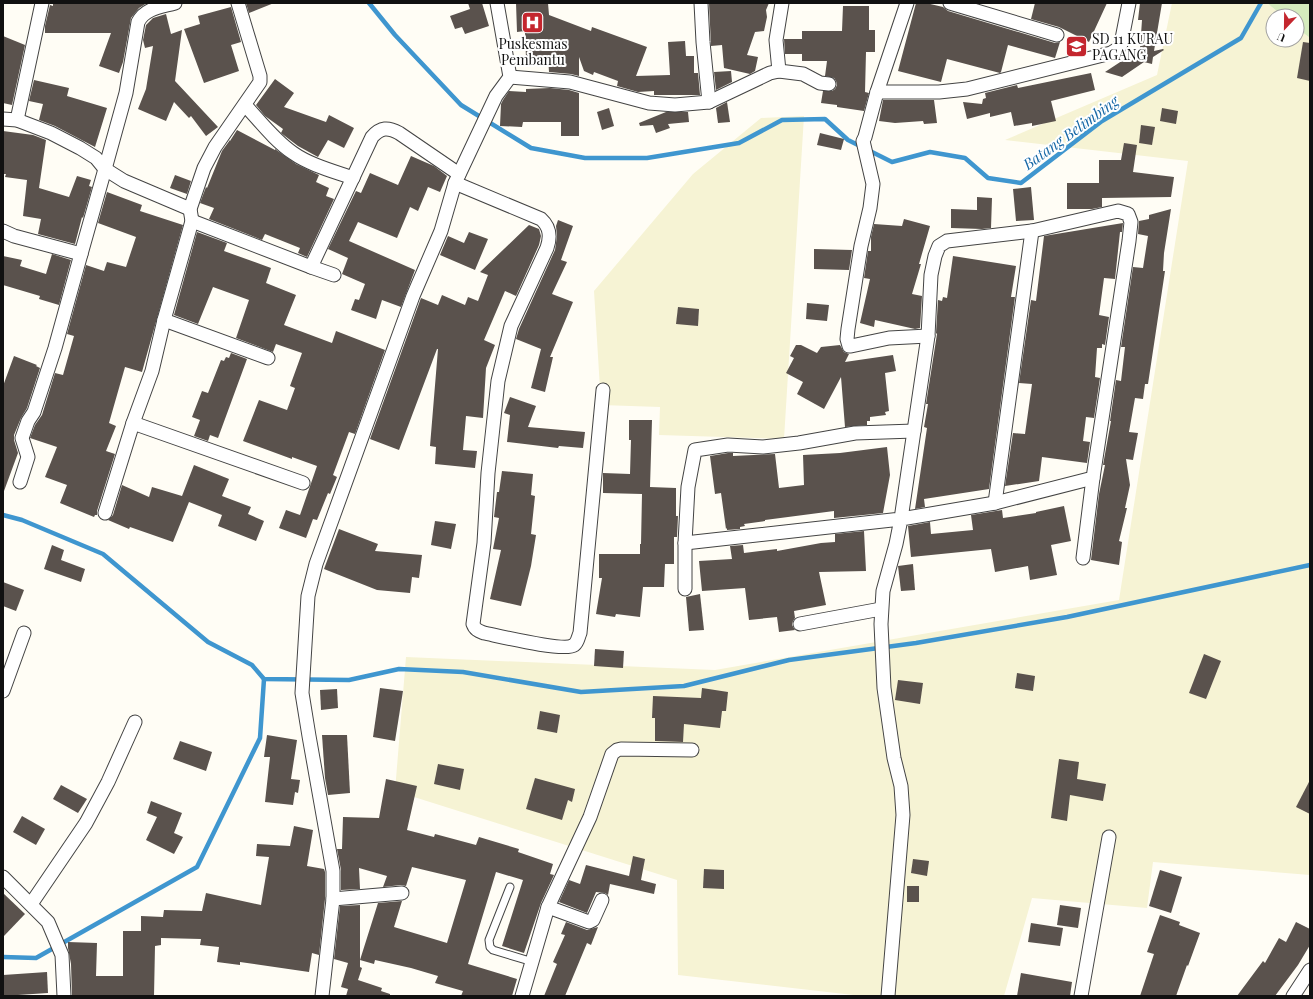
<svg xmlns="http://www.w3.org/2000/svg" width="1313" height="999" font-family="'Playfair Display',serif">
  <rect width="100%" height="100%" fill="#fffdf5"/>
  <g fill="#f6f3d4">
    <path d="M1172,3h95l16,13h-10v24h24v-12l13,10v837l-157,-13 -6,46 -115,-10 -28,98h-142l-184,-21 -1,-95 -282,-89 11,-134 309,13 404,-70 69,-439 -183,-21 152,-65z"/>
    <path d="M804,116l-20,323 -125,-4 1,-28 -59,-2 -7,-114 99,-117 68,-56z"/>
  </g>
  <path fill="#d5ebbd" d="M1267,3h43v35l-13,-10v-12h-14z"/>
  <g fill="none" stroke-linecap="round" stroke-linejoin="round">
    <g stroke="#3f96cf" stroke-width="4.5">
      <path d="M369,3l26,32 66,70 70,43 54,10h62l92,-15 43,-23 43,-1 23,21 44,22 38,-10 35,6 23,20 33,5 81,-62 139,-83 20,-35"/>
      <path d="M3,515l19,5 81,34 105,88 44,23 12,14 85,1 50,-11 64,3 118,20 103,-6 105,-26 127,-17 151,-26 243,-52"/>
      <path d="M3,957l33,1 161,-91 63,-129 4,-59"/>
    </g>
  </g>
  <g fill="#5a524d">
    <path d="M53,3h94l-8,5 -8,10 -8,44 -4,11 -20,-7 12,-33h-66v-7l5,-21 3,1z"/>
    <path d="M246,3h28l-25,10z"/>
    <path d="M468,3h14l7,23 -24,8 -3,-7 -7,2 -5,-13 20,-7z"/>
    <path d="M516,3h32l1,12 42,16 1,-4 55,20 -11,29 34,-1 -2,-33 17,-1 1,15h8v17h4l2,22h-46v-4l-16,1 -21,-6 1,-5 -24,-9 -1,3 -9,-4 -5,-14v19l-8,-2 -22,-2 -1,-15 -22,1 -1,-27 -8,1z"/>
    <path d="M709,3h60l-3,7 1,7 -3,14 -9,1 -8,23 11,2 -3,14 -5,3 -26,-6 -2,-23 -11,1z"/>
    <path d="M916,3h10l17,4 5,4 107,32 5,-1 -5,16 -47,-13 -7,27 -1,1 -53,-14 -6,23 -43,-11z"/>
    <path d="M1035,3h72l-18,39 -30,-15 -28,-8z"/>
    <path d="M1140,3h22l-8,48 9,-2 1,1 -11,7 -1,7 -8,-2 -22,15 -17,-5 35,-23 2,-29h-4z"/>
    <path d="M843,6h26v24h6v22h-9l-1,40 4,1 -5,18 -27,-4v-2l-16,-2 2,-12h9l3,-2 2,-4 -1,-4 -2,-3 -9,-2 2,-15h-25v-7h-17l-1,-15h18v-8h40z"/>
    <path d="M231,7l10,35 -10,3 8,26 -35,12 -20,-54 16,-5 -2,-8z"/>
    <path d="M166,14l5,20 11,-4 -7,51 43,46 -12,9 -15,-20 -2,2 -15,-16 -8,19 -28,-12 8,-20 7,-43 -8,2 -2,-8 3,-15 7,-7z"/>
    <path d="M3,36l22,9 -13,60 -9,-2z"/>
    <path d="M1303,42l7,1v38l-13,-3z"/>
    <path d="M731,71l1,11 -16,8 -2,-18z"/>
    <path d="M1091,73l4,17 -44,11 5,20 -24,5v-3l-18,3 -3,-14 -21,5v-4l-23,6 -4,-17 19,2 1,-5 3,-1 -1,-5 32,-8 1,3z"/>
    <path d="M275,79l19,14 -10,14 42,15 3,-7 25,13 -10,20 -16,-8 -10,17 -20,-11 -17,-13 2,-4 -18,-13 -9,-11z"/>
    <path d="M34,80l35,8 -2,8 40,12 -12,39 -40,-21 -16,-6 4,-16 -14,-3z"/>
    <path d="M526,89l24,-1 19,2 10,3v43h-18v-14h-38l-1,5 -22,-1 1,-22 2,-4 6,-9 17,1z"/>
    <path d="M883,100h51l3,23 -13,1 -1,-3 -28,2 -16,-2z"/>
    <path d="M727,102l3,20 -12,1 -2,-15z"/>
    <path d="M609,108l5,18 -12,4 -5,-18z"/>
    <path d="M1162,108l16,3 -2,13 -16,-3z"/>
    <path d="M666,112h22l1,10 -21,2 2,4 -14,5 -3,-8 -13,1 -1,-3z"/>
    <path d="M1141,125l14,2 -3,18 -13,-2z"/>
    <path d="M237,130l38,20v-1l21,15 23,11 -3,7 13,6 -3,8 8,3 -27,58 -9,-4 2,-5 -35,-14 -3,6 -53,-21 5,-11 -14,-5 6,-16 1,1 15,-37 8,-11v1z"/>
    <path d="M3,131l30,4 13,5 -7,48 30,9 8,-21 14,4 -2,6 3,1 -9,31 -1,-1 -7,27 -37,-10 3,-15 -18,-3 4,-36 -22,-3 1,-3h-3z"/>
    <path d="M820,133l24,6 -3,11 -24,-5z"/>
    <path d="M1124,143l13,2 -4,27 41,5 -3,20 -69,1v9l-10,2h-25v-26h32v-23h22z"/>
    <path d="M411,156l23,10 13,10 -7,16 -12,-5 -10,24 -8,-4 -13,31 -39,-16 -9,19 66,29 -14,37 -19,-7 -6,19 -25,-9 4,-11 4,1 6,-16 -23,-10 6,-16 -20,-9 28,-58 5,2 9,-20 28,12z"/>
    <path d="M175,175l16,6 -4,13 -17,-6z"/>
    <path d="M1031,187l3,33 -18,1 -3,-32z"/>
    <path d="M107,192l35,13 -2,6 43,14 -41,147 -17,-5 -16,56 7,3 -10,25 9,3 -18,57v4h-2l-1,2 -34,-14 7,-18 -22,-8 12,-30 -27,-9 5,-13 7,-10 13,-42 8,2 11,-39 -7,-2 19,-69 18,6 3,-9 19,5 10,-30 -38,-14z"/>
    <path d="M977,197l15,1 -1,30 -9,1 -31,-1v-19l26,1z"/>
    <path d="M1171,209l-7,44 -1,18h2l-17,113h-3l-2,15 -8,-1 -6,34 9,1 -5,27 -7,-1 4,26 -5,23h2l-8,33 3,1 -3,23 -28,-5 8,-66 6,-29h-2l8,-44h-1l6,-41 5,1 4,-34h-4l12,-80 10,1 5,-32 -10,-2 1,-13 10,-2v-4z"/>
    <path d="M904,219l26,7 -11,38h2l-9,30 10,2 -2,32 -5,1 -40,-9 -1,7 -14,-4 10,-44 -6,-1 4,-27h3v-14l3,-13 28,2z"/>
    <path d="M558,220l15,6 -12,34 6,2 -15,32 21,8 -23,55h3l-8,35 -14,-4 10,-39 -25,-10 3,-10 36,-79 2,-14 -1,-10z"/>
    <path d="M1123,223l-1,9h-2l-5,47 -11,-1 -5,37 10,2 -4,28 -3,-1v4h-5l-2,29 5,1 -6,40 -8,-1 -3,24 7,1 -3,21 -45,-6 -3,24 -34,5 8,-53 12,1 7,-50 -13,-1 12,-83 5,1 8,-65z"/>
    <path d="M529,225l10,4 2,7 -2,9 -23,51 -11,-5 -21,49 11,5 -9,23 -3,50 -17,-2 -3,34 14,1 -2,17 -40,-4 1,-17 -6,-1 8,-97h-1l-38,101 -29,-11 51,-141 17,7 4,-10 23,10 3,-8 10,4 10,-26 -8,-3z"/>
    <path d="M197,232l30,11 -3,8 47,17 -5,15 30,12 -12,30 48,18 4,-12 49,19 -30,84 -6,-2 -16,43 4,2 -7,17 -2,-1 -11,27 -4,-1 -7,19 -27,-10 7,-18 14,5 17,-49 -25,-9v2l-49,-18 16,-41 28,10 8,-22 -5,-2 12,-33 -26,-9 -3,8 -37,-14 13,-38 -36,-13 -15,37 -24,-9z"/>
    <path d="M469,232l19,7 -13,31 -35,-15 8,-19 16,7z"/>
    <path d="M814,249l38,1 -3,20 -35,-1z"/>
    <path d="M52,254l19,6 -12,45 -20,-6 1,-3 -37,-11v-29l19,4 -2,6 26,8z"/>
    <path d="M953,256l63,10 -5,31h4l-26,192 -65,10 1,8 -10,2 12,-81 -3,-1 4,-23h-2l11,-70 -1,-1 2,-33 4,1 1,-4 4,1z"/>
    <path d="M807,303l22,2 -2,16 -21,-2z"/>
    <path d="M678,307l21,2 -1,17 -22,-2z"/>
    <path d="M796,345h5l16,8 4,-6 19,-2 4,7 5,2 -4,8 48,-7 3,16 -11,2 4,38 -4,1 1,3 -16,2v4h-3v4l-22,2 -4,-50 -17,32 -27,-15 6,-12 -17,-9 8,-15 -4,-2z"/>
    <path d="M231,353l16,6 -29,79 -8,-3 -2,6 -14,-5 6,-16 -8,-3 10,-26 6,2 13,-33 3,1 2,-4 3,1z"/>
    <path d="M14,356l23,9 -1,1 4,2 -13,40 -6,10 -7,17v5l4,13 -14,38h-1v-105z"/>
    <path d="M510,397l26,9 -8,21 57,5 -2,16 -24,-2 -1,2 -51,-6 3,-27 -6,-2z"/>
    <path d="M629,420h23l-2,67 26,1v28h2l-1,21h-3v27h-9l-1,23h-21l-3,30 -24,-3 -1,3 -19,-3 6,-36h-3v-24h41v-10h1l1,-50 -39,-1v-20l27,1 1,-34h-2z"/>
    <path d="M887,447l3,28 -7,38 -49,5v-7l-69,9v1l-21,3 1,2 -5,1v2l-13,1v-2l-1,1 -5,-36 -6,1 -5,-38 18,-3h5v3l42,-2 4,34 25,-3 -1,-30 37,-2z"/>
    <path d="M194,465l35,14 -7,17 29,11 -3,7 16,7 -8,20 -38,-15 4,-11 -33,-13 -16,40 -43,-15 -1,2 -21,-9 5,-5 9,-30 27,12 3,-10 30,9z"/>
    <path d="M502,471l31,3 -2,21 4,1 -4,38 5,1 -5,31 -10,40 -31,-7 11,-49 -8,-1 6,-31 -5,-1 3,-25h2z"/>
    <path d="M1064,506l7,35 -20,4 6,30 -27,5 -2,-14 -33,6 -4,-23 -80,8 -3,-31 22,-4 1,12 42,-4 -2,-15 31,-5 1,8 33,-5v-1z"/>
    <path d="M435,521l21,3 -5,25 -20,-4z"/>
    <path d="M339,529l39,15 -3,7 47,4 -3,23 -7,-1 -2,16 -33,-3 -53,-21z"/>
    <path d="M864,531l2,40 -47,1 7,33 -32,6 1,7 -2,3 -1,4 3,5 -16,2 -2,-15 -28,3 -4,-32 -43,3 -3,-30 33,-2 -2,-13 13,-1 1,8 33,-4v2l44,-8 14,-1v-8z"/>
    <path d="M52,545l12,5 -3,10 24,9 -4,13 -37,-13z"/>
    <path d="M913,564l2,26 -14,1 -3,-25z"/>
    <path d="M3,582l21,8 -8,21 -13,-5z"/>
    <path d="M700,594l4,36 -15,1 -3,-34z"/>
    <path d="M595,649l29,2 -1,17 -29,-2z"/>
    <path d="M1204,654l17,7 -15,38 -17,-6z"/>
    <path d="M1017,673l18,3 -2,15 -18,-3z"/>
    <path d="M898,680l25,3 -3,21 -25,-4z"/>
    <path d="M380,688l23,3 -8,50 -22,-4z"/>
    <path d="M702,688l26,4 -2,19h-4l-2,17 -36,-4 -1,18 -28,-1v-23h-3l1,-22 48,2z"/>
    <path d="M337,689l1,19 -17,2 -1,-20z"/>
    <path d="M540,711l20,4 -3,18 -20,-4z"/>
    <path d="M267,735l30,5 -6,39 9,1 -2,13 -3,-1 -2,13 -28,-3 5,-45h-6z"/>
    <path d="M322,735h25l3,58 -22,2 -3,-17z"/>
    <path d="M180,741l32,11 -6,19 -33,-12z"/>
    <path d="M1059,759l20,3 -2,17 29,5 -3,17 -33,-6 -3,26 -16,-3z"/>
    <path d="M438,764l26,5 -4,21 -26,-6z"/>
    <path d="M535,778l40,11 -3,13 -4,-2 -6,20 -36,-11z"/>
    <path d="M386,779l31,7 -10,44 27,7 1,-3 41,11 3,-8 40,12 -1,3 35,12 -3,10 4,1 -13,28 -17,50 -22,-7 21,-66 -27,-8 -28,92 49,15 -5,17h-51l2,-5 -28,-8 3,-7 -27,-8 -36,-8 -1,4 -14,-4v7l2,1 -4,12 24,8 -1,3 9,3v2h-44l2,-7 -7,-2 7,-24 -14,-4 6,-53 20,-1v55l18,-57 24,-2 -8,26 53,16 19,-63 -54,-13 -6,19 -5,-1 -18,2 4,-11 -28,-8 1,21 -19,1v-20l-4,-21h5l1,-32 36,1z"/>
    <path d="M1310,780v34l-14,-7z"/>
    <path d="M61,785l26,14 -9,14 -25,-14z"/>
    <path d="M151,801l31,12 -8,20 9,4 -9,17 -28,-14 11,-23 -10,-4z"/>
    <path d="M22,816l23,13 -9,16 -23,-13z"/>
    <path d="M294,826l19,4 -6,36 17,3 1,3v27l-6,56 -7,-2 -3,19 -69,-10v3l-23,-3 2,-15 -19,-2 1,-6 -40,-1v7l-6,1 -1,50h-82l-1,-32 -3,-16v-6l29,1 -1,33h27v-45h18v-15l22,1 1,-7 38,1 4,-18 55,12 8,-48 -13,-1 1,-12 33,2z"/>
    <path d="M633,856l12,3 -4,21 15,4 -2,10 -44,-10 -2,11 -3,-2 -9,-1 -9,21 -28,-11 10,-22 11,4 6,-19 43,11z"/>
    <path d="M913,859l16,2 -2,15 -16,-3z"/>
    <path d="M704,869l20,1v19l-21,-1z"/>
    <path d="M1160,870l22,7 -11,36 -22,-7z"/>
    <rect x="907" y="886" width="12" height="16"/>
    <path d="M3,893l22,21 -22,23z"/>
    <path d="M1060,905l21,3 -3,20 -21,-3z"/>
    <path d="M1160,915l20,7 -1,3 21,8 -12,33 -1,-1 -11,31h-36l14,-42 -7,-2z"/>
    <path d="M566,922l21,8 11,-3 -7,18 -4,-2 -22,53h-21l13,-32 -4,-2 12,-27 -4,-1z"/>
    <path d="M1296,922l14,7v16l-12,20 -23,31h-38l26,-35 2,2 14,-25 7,4z"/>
    <path d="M1031,923l32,5 -3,18 -32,-4z"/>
    <path d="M47,972l1,21 -45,3v-21z"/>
    <path d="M1021,973l51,9 -2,14h-53z"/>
  </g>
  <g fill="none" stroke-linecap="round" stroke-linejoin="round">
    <defs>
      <path id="service" d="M510,887l-21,53 1,7 3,3 40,12"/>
      <g id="minor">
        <path d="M701,3l2,39 6,60"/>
        <path d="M782,3l-6,37 3,31 24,3 17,9 9,1"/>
        <path d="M907,3l-30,89 -12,45 -2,4 10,43 -3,24 -9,38 -13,83 -1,10 2,7h2l38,-8 39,-2"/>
        <path d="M950,3l107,32"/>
        <path d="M510,77l60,5 79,21 26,2 34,-3 61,-29 9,-2"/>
        <path d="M877,92h62l28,-3 144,-36 8,-5 2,-4 8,-41"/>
        <path d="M245,105c15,16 29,35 48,48 17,12 40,18 60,25"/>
        <path d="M3,119l14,1 34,13 29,15 16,10 9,11 19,12 66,28"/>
        <path d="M17,120l25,-117"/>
        <path d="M455,183l86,36c9,8 10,17 6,29l-36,78 -13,55 -10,92 -4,70 -11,81c2,6 6,7 11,9 15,3 81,19 90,12 4,-3 4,-8 6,-12l23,-243"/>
        <path d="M192,221l119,46 61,-130c9,-10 16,-10 27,-4l60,41"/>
        <path d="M3,231l11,5 67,18"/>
        <path d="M311,267l23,8"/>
        <path d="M164,320l104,38"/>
        <path d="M133,423l170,60"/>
        <path d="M20,482l8,-25 -6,-19 6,-17 6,-9 21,-64 26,-94 24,-85 21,-76 12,-71c7,-14 23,-15 37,-19"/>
        <path d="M995,503l37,-272"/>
        <path d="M105,513l28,-90 19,-52 12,-51 28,-99 -2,-12 14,-41 11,-21 45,-65v-6l-22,-73"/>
        <path d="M685,543l216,-24 94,-16 98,-25 36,-237 2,-19 -3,-8 -10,-3 -86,20 -85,10 -8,5 -4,10 -4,19 -3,61 -27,183 -5,25 -13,47 -2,33 3,64 10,70 7,28 2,29 -15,181"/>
        <path d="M1083,558l10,-80"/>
        <path d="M685,589v-46l3,-56 7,-37 33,-5 35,2 36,-4 56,-10 59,-2"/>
        <path d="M800,624l81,-15"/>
        <path d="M3,691l21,-58"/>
        <path d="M3,877l45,45 14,33 2,41"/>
        <path d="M333,899l69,-6"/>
        <path d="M31,904l55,-81 22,-41 27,-60"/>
        <path d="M548,907l41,15 4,-2 9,-20"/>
        <path d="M322,996l11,-97v-28l-24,-135 -7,-43 6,-97 8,-32 97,-268 28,-65 14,-48 41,-87 14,-19 -13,-74"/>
        <path d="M522,996l26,-89 42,-90 22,-63 5,-4 4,-1 71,1"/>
        <path d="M1081,996l28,-159"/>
        <path d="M1293,996l17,-26"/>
      </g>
    </defs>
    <use href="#service" stroke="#444" stroke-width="9"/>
    <use href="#minor" stroke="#444" stroke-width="15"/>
    <use href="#service" stroke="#fff" stroke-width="7"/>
    <use href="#minor" stroke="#fff" stroke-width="13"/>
  </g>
  <defs>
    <symbol id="hospital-square" viewBox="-11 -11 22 22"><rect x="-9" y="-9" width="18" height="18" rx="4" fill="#c4262e" stroke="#fff"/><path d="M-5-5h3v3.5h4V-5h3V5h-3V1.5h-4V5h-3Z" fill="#fff"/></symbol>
    <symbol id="school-square" viewBox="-11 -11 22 22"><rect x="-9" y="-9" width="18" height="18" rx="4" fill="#c4262e" stroke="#fff"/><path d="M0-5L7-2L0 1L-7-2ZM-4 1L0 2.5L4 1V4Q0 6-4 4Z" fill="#fff"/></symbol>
  </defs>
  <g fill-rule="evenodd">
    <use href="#hospital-square" x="520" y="10" width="25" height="25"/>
    <use href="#school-square" x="1064" y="34" width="25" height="25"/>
  </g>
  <g text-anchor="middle" stroke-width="4" stroke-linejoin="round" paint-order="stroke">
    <g font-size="14" fill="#111" stroke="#fff" text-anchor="start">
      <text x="1092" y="44">SD 11 KURAU<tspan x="1092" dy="16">PAGANG</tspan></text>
      <text x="533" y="49" text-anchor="middle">Puskesmas<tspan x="533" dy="16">Pembantu</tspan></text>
    </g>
    <g font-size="15" font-style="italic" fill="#1768a6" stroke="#fff">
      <text transform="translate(1071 133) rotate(-36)" y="5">Batang Belimbing</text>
    </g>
  </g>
  <rect width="1313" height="999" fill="none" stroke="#111111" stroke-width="8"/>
  <g transform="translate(1285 28) rotate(202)"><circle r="19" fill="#ffffff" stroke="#a0a0a0"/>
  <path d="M0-3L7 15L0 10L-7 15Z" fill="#c4262e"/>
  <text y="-6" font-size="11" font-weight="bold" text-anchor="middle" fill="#111111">U</text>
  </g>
</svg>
